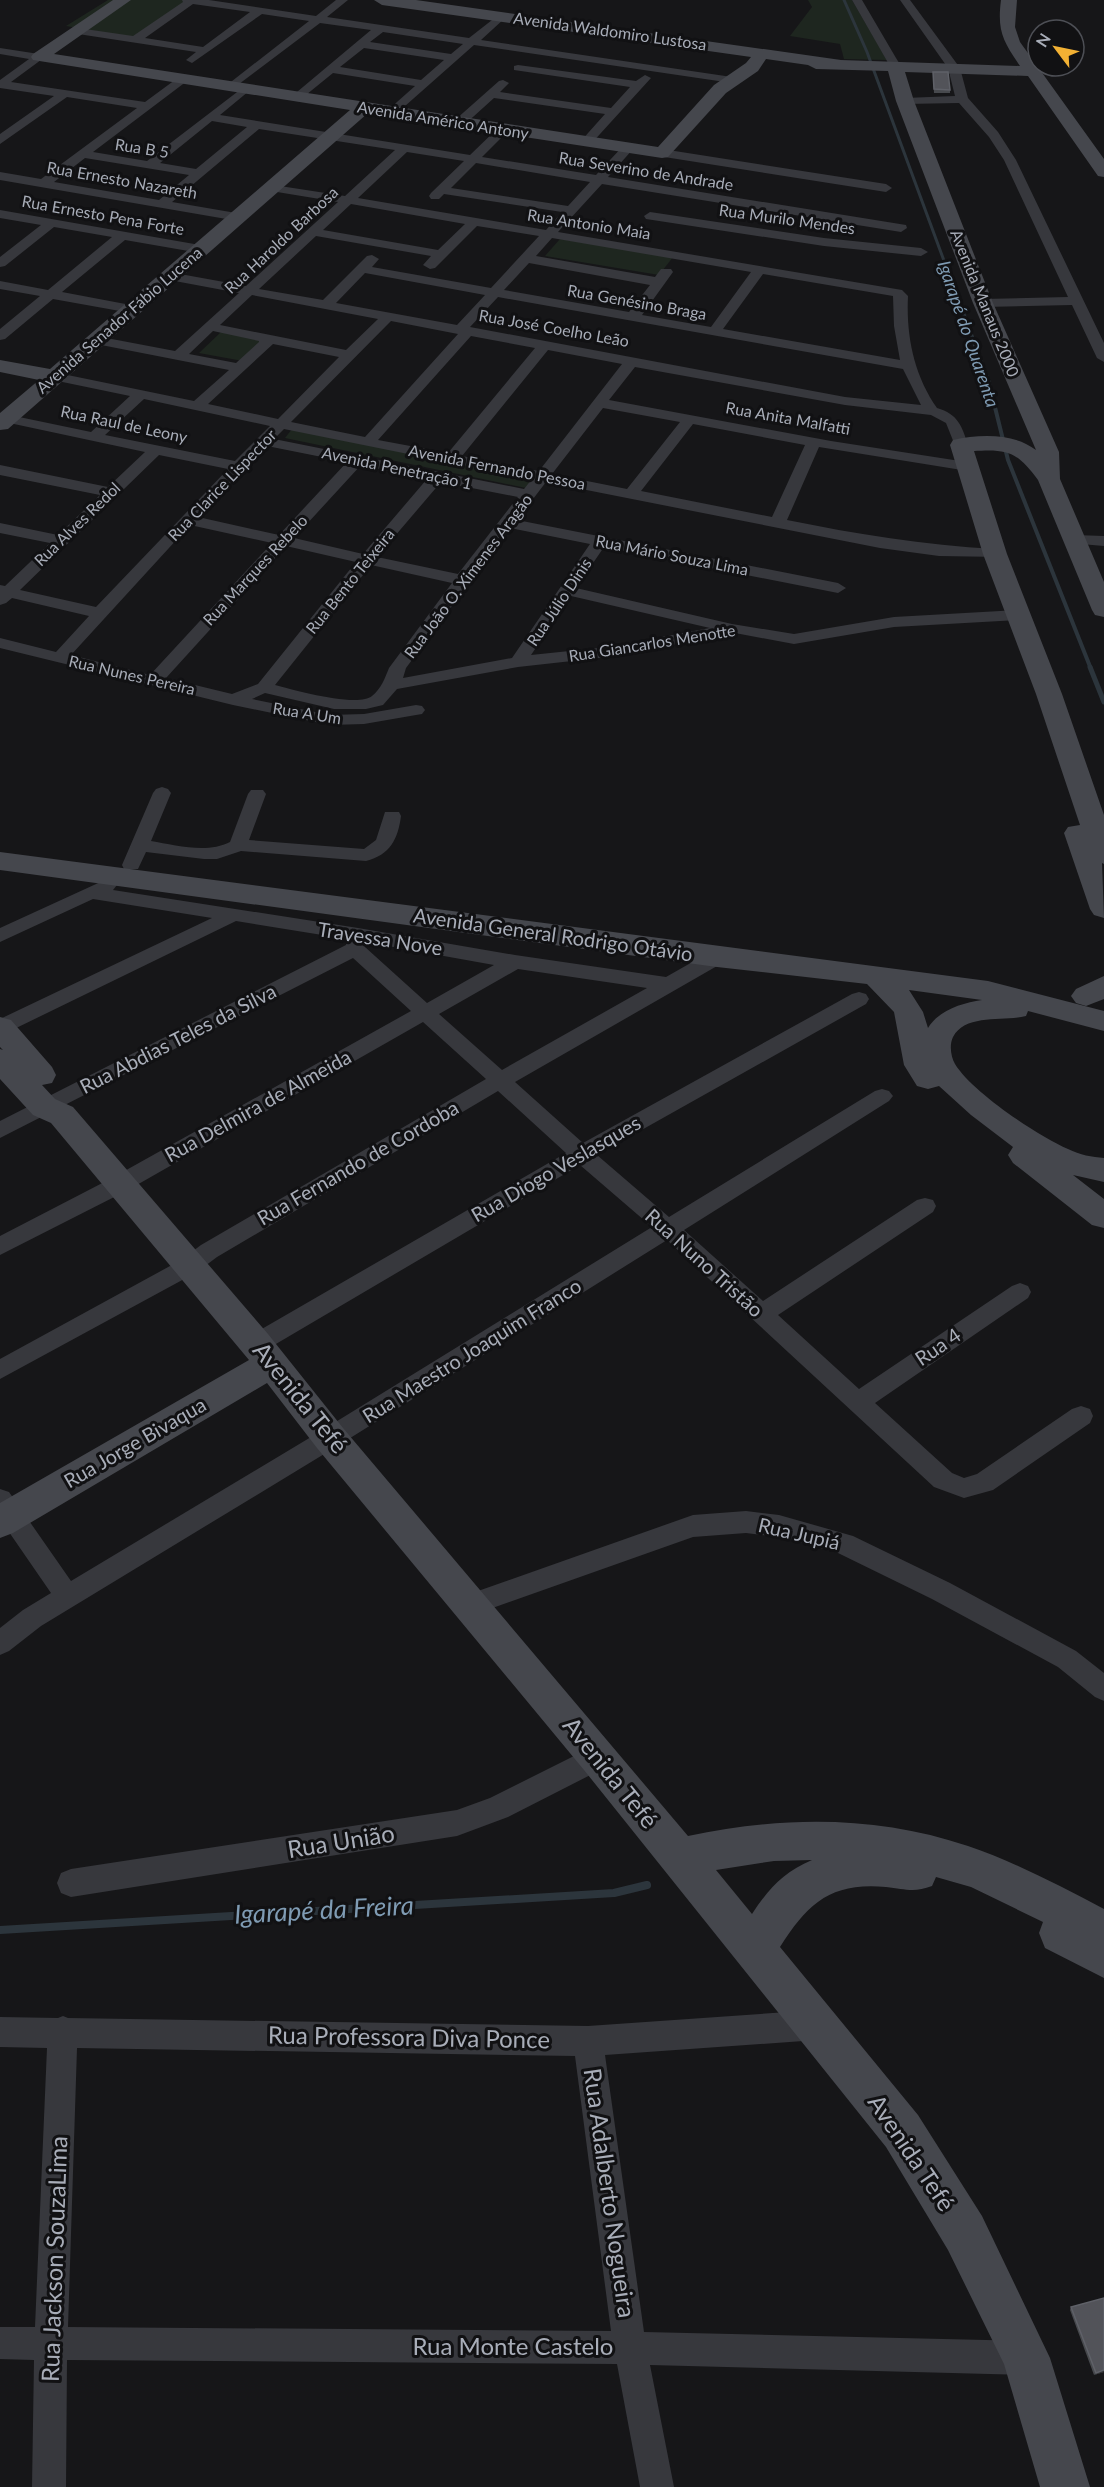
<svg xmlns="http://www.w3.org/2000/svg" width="1104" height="2487" font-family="Lato,sans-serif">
  <rect width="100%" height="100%" fill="#161618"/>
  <g fill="#1e261f">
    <path d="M108,0h75l6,1 -55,37 -68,-12z"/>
    <path d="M808,0h44l35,60 -43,-1 -4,-15 -50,-8 22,-29z"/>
    <path d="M560,239l113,18 -14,18 -114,-19z"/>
    <path d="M221,332l41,8 -19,21 -44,-8z"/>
    <path d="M292,429l242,48 -8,11 -241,-50z"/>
  </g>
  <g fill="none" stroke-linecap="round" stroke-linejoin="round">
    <path stroke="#2c353c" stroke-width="3" d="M844,0l23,52 90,244"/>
    <path stroke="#2c353c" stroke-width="4" d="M956,294l33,89 19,77 83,209"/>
    <path stroke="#2c353c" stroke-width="5" d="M1090,667l14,35"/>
    <path stroke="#2c353c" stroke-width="8" d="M0,1930l614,-37 33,-8"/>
    <g fill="#37383d" fill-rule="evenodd">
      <path d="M182,0h27l107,16 20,-16h12l-21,17 142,21 32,-25 5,3 -1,2 -24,22 251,37 6,3 -6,3 -258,-38 -78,69h-8v-4l27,-24 -82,-13 -32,26h-8l-2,-2 80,-67 -51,-7 -89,67 -6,-3 2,-2 82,-64 -47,-7 -70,49 -6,-3 10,-8 -118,-18 -5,-3 5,-3 55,8 50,-34zM193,4l57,8 -47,35 -58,-9zM383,32l80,12 -12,10 -81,-12zM364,48l80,12 -23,20 -81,-13z"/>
      <path d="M852,0h10l34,58 5,8 -2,2h-8z"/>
      <path d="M900,0h10l50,68 8,30 30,34 18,28 88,183v19l-7,-4 -25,-53 -89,2 -7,-4 7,-4 85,-2 -64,-137 -15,-23 -30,-34 -54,1 -6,-3 6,-3 50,-2 -7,-28z"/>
      <path d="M0,48l39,6 6,3 -34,25 134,20 34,-25h8v4l-94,71 54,9 98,-75 6,3 -2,2 -29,24 250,40 29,-28 4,-1 6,4 -27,27 114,18 28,-30 4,-1 6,4 -26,29 298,48 1,3 -6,4 -299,-48 -44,48 344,58 6,6c-2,40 6,79 29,112 21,6 25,18 31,37l-2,3h-10l-10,-25 -15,-8 -86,-10 -210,-38 -26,33 222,41 142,22 3,3 -8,5 -149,-24 -32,73c69,14 137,25 208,29l8,5 -2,3 -62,-1 -59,-8 -334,-66 -29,38 321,63 8,5 -8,5 -234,-46 -28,41 156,36 62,10 100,-17 126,-7 8,5 -8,5 -126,7 -100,17 -59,-11 -127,24 -90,10 -121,22 -14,16 -17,4h-32l-69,-16 -13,6 78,16 34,-1 52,-9 6,1 3,4 -3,4 -6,1 -52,9 -34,1 -97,-20 -233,-57v-10l56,14 33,-36 -77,-18 -6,5 -6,2v-20l5,1 45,-43 -50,-10v-10l58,12 42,-40 -100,-20v-10l108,22 37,-35 -145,-31v-8l91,19 39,-36 -82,-17 -2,-3 7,-4 141,29 35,-31 -133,-26 -7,-4 7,-4 79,15 64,-58 -75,-14 -2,-3 2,-3 5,-1 77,14 92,-84 -67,-11 -4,-1 -2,-3 2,-3 78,12 50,-46 -136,-21 -87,73 70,12 2,3 -2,3 -4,1 -238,-41v-8l41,7 96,-71 -70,-11 -67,47v-10l54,-38 -54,-8v-8l29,-21 -29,-5zM212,121l35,6 -51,42 -36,-6zM407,152l57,9 -33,32 -2,3 2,3h8l5,-5 118,18 -16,18 -188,-32zM85,158l104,17 -30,25 -105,-18zM476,163l114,19 -22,24 -117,-18zM351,204l114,20 -27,26 -115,-20zM477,226l62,10 -48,52 -119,-21 7,-8 -7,-4 -5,1 -44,44 -64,-11 57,-53 115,20 -8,9 7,4 5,-1zM552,238l199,34 -40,55 -69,-12 31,-43 -2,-3h-10l-6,8 -119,-21zM529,263l121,22 -21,27 -125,-22zM365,273l120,22 -28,30 -121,-22zM763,274l130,22 1,30 6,34 -177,-31zM252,295l126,24 -32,31 -126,-25zM498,297l405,72 18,36 -76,-8 -375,-70zM391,321l67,13 -93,103 -74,-15zM213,331l46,10v1l-23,21 -47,-9zM471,336l64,12 -87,105 -70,-13zM273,344l66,13 -61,62 -70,-15zM548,350l74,14 -83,107 -77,-15zM144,399l126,27 -35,35 -130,-26zM603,408l77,14 -53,67 -75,-15zM693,424l112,21 -33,72 -131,-26zM284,429l248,50 -8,10 -250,-50zM267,446l80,16 -68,73 -81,-18zM159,455l69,14 -132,138 -76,-17zM361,465l66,14 -64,75 -69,-16zM441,482l77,15 -60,77 -81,-17zM190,525l82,18 -122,132 -79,-20zM510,528l80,16 -78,114 -109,20 3,-10zM286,546l70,16 -98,122 -26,10 -66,-16zM371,565l81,18 -63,85c-4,10 -8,21 -17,28 -14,12 -78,-6 -97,-11zM571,596l139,32 -102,19 -77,8z"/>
      <path d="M518,65l118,16 9,-6 6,3 -61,67 -4,1 -6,-4 25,-28 -111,-16 -31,28h-8v-6l44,-39 4,-1 6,3 -9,9 111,16 19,-21 -116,-17v-4z"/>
      <path d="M662,149l224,35 6,4 -6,4 -228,-36v-6z"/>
      <path d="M0,210l200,35 7,4 -7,4 -75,-13 -63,52 74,14 2,3 -2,3 -5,1 -78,-14 -48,40 -5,1v-11l40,-33 -40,-7v-8l48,9 64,-53 -58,-10 -49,39 -5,1v-10l41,-32 -41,-7z"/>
      <path d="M650,212l174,26 97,10 7,4 -7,4 -97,-10 -178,-27 -2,-3z"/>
      <path d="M1075,535l29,1v10l-35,-3 -2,-3 2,-3z"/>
      <path d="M162,787l6,2 3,4 -20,48c24,4 56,13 79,1l18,-48 3,-4h12l3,4 -17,46 115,9 12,-9 9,-28h14l2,4c-3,23 -11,39 -35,45l-125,-10 -24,8h-13l-58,-7 -8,17h-14l-2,-4 31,-72 3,-4z"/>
      <path d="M107,879l7,2 3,4 -4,5 245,38 157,27 151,22 44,-25 7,-2 7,2 3,5 -3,5 -209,120 68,61 269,-149 7,-2 7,2 3,5 -3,5 -269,151 72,62 206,-126 7,-2 7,2 4,5 -4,5 -205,129 79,71 154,-101 8,-2 8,2 3,6 -3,6 -155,103 81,74 153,-103 8,-3 8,3 3,6 -3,6 -153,105 77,70 12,5 13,-4 95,-65 9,-3 9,3 3,7 -3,7 -97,67 -29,8 -30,-11 -267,-247 -328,205 -298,181 -32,25 -9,4v-27l23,-18 28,-17 -51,-74v-30l9,3 62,89 250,-150 331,-204 -72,-62 -316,186 -8,2 -8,-2 -4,-7 4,-7 318,-184 -68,-62 -281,166 -20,15 -197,107v-20l181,-99 20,-15 285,-166 -63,-57 -295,168 -128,65v-19l112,-58 299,-167 -58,-53 -353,180v-17l346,-176 1,-6 -111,-18 -228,111 -8,2v-15l212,-101 -119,-19 -93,43v-14zM366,942l128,23 -67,38 -62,-56zM518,969l129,19 -145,82 -63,-56z"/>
      <path d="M746,1511l33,4 74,21 97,47 126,68 28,22v28l-9,-4 -37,-30 -126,-68 -94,-46 -59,-16 -33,-4 -53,4 -223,79 -9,-3 -4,-8 4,-8 232,-82z"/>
      <path d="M598,1744l10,4 4,9 -4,9 -100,51 -51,19 -386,61 -10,-4 -4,-10 4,-10 10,-4 386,-59 33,-12z"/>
      <path d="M817,2010l11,4 4,11 -4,11 -11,4 -212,15 39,277 382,9 12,5 5,12 -5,12 -12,5 -376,-10 24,122h-34l-23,-123 -550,-4 -1,127h-34l2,-127 -34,-1v-32h35l12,-279 -47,-1v-30l58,1 5,-2 5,2 520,8zM77,2048l498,8 36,275 -543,-4z"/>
    </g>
    <g fill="#45474d" fill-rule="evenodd">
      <path d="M113,0h18l-77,54 604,93 56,-62 32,-22 5,-6 -369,-52 -8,-5h42l425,60 179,6c-17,-25 -23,-35 -19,-66h16l-2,27 5,15 84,117v18l-6,-1 -70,-100 -123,-4 9,29 79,202 66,149 1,27 44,103v35l-9,-2 -3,-5 -54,-130c-21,-28 -29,-31 -64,-29l33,103 55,140 42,121v49l-2,-1 2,55 -10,-3 -4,-6 -26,-76 4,-6 12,-2 -44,-131 -53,-140 -33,-109 3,-5c27,-6 61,-7 83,10l-63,-147 -77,-202 -8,-30 -72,-2 -8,-4 -42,-6 -8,12 -32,22 -58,64 -6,1 -294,-45 -360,316 -8,1v-17l39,-33 -39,-8v-12l50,9 300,-259 -317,-50 -2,-3 2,-3z"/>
      <path d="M0,852l988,129 116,30v20l-76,-20 -2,5c-22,6 -60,-3 -73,21 -4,8 -2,20 2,27 17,28 83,72 113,85 12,6 24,8 36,9v24l-31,-7 31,24v29l-12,-3 -79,-62 -5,-8 5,-8 -42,-32 -32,-29 -11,3 -11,-3 -13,-21 -10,-53 -27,-28 -150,-17 -717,-97zM909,990l73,10c-20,3 -43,10 -54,28l-5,-16z"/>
      <path d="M1104,976v23l-18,7 -10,-3 -5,-7 5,-7z"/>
      <path d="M0,1017l11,3 41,47 4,8 -4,8 -10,2 13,14 18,8 195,227 75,94 345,408c94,-20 188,-21 280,10 47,16 92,40 136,63v69l-59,-30 -6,-15 4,-11 -72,-35 -35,-10 -4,9c-18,7 -27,3 -46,1 -55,-5 -78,16 -106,60l138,168 64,101 68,142 40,129h-50l-36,-123 -56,-114 -62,-103 -302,-377 -267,-322 -50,-65 -254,150 -13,5v-35l249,-143 -198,-237 -18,-8 -33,-36v-30l3,1 -3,-3zM812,1860c-28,12 -43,28 -60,54l-36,-44 58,-9z"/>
    </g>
  </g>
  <g fill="#47494d">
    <path d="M933,72l17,18v3h-16z"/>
    <path d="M1071,2307l33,65 -10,3 -24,-65z"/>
  </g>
  <path fill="#2f3033" d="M1104,2370v2l-10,3 2,-2z"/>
  <g fill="#525359" stroke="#5f6168" stroke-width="1.5">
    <path d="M933,72h15l2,18 -16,-1z"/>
    <path d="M1104,2298v72l-8,3 -25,-66z"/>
  </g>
  <g text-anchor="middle" stroke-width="6" stroke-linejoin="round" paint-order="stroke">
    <g font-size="16" fill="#a8adb8" stroke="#111113">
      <text transform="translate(610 31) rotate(8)" y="6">Avenida Waldomiro Lustosa</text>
      <text transform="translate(443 120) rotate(9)" y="6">Avenida Américo Antony</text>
      <text transform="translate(142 148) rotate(9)" y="6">Rua B 5</text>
      <text transform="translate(646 171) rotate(9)" y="6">Rua Severino de Andrade</text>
      <text transform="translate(122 180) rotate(10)" y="6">Rua Ernesto Nazareth</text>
      <text transform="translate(103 215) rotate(10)" y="6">Rua Ernesto Pena Forte</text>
      <text transform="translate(787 219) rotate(8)" y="6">Rua Murilo Mendes</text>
      <text transform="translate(589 224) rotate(9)" y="6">Rua Antonio Maia</text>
      <text transform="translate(281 240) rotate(-43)" y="6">Rua Haroldo Barbosa</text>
      <text transform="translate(637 302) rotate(10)" y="6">Rua Genésino Braga</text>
      <text transform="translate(985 303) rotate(68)" y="6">Avenida Manaus 2000</text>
      <text transform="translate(119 320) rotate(-41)" y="6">Avenida Senador Fábio Lucena</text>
      <text transform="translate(554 328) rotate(10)" y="6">Rua José Coelho Leão</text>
      <text transform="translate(788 418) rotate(10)" y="6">Rua Anita Malfatti</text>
      <text transform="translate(124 424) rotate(12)" y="6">Rua Raul de Leony</text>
      <text transform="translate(497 467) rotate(11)" y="6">Avenida Fernando Pessoa</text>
      <text transform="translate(397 468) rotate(12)" y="6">Avenida Penetração 1</text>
      <text transform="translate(222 485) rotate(-46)" y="6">Rua Clarice Lispector</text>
      <text transform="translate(77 524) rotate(-44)" y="6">Rua Alves Redol</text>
      <text transform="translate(672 555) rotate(11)" y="6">Rua Mário Souza Lima</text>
      <text transform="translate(255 570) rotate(-47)" y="6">Rua Marques Rebelo</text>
      <text transform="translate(468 576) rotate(-53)" y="6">Rua João O. Ximenes Aragão</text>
      <text transform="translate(350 581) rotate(-51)" y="6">Rua Bento Teixeira</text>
      <text transform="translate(559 602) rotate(-56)" y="6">Rua Júlio Dinis</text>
      <text transform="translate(652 643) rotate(-9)" y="6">Rua Giancarlos Menotte</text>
      <text transform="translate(132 675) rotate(13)" y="6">Rua Nunes Pereira</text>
      <text transform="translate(307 713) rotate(9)" y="6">Rua A Um</text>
    </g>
    <g font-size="18" font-style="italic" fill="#7f9bb3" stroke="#111113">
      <text transform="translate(968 334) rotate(71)" y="6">Igarapé do Quarenta</text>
    </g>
    <g font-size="20" fill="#a8adb8" stroke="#111113">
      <text transform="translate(553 935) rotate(8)" y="7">Avenida General Rodrigo Otávio</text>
      <text transform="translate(380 939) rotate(9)" y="7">Travessa Nove</text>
      <text transform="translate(178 1039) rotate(-27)" y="7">Rua Abdias Teles da Silva</text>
      <text transform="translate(258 1106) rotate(-29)" y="7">Rua Delmira de Almeida</text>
      <text transform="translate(358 1163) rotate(-30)" y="7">Rua Fernando de Cordoba</text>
      <text transform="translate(556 1169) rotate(-30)" y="7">Rua Diogo Veslasques</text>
      <text transform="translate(704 1263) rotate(42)" y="7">Rua Nuno Tristão</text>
      <text transform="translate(938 1347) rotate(-34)" y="7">Rua 4</text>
      <text transform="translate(472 1351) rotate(-32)" y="7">Rua Maestro Joaquim Franco</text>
      <text transform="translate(135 1443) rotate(-30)" y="7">Rua Jorge Bivaqua</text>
      <text transform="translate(799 1534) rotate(13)" y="7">Rua Jupiá</text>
    </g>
    <g font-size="24" fill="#a8adb8" stroke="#111113">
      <text transform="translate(300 1398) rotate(51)" y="8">Avenida Tefé</text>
      <text transform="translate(610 1773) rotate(51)" y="8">Avenida Tefé</text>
      <text transform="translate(341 1842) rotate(-9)" y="8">Rua União</text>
      <text transform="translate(409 2038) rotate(1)" y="8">Rua Professora Diva Ponce</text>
      <text transform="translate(911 2153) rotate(56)" y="8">Avenida Tefé</text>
      <text transform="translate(609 2193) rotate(82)" y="8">Rua Adalberto Nogueira</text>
      <text transform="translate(55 2259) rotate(-88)" y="8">Rua Jackson SouzaLima</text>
      <text x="513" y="2355">Rua Monte Castelo</text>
    </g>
    <g font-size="26" font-style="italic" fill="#7f9bb3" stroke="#111113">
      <text transform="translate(324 1910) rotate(-3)" y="9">Igarapé da Freira</text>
    </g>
  </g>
  <g transform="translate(1056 48) rotate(302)"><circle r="28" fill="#111113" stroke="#4d4f55" stroke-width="1.5"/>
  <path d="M0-4.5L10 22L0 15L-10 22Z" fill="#f2b134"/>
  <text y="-9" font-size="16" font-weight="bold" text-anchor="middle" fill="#a8adb8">N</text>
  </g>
</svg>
